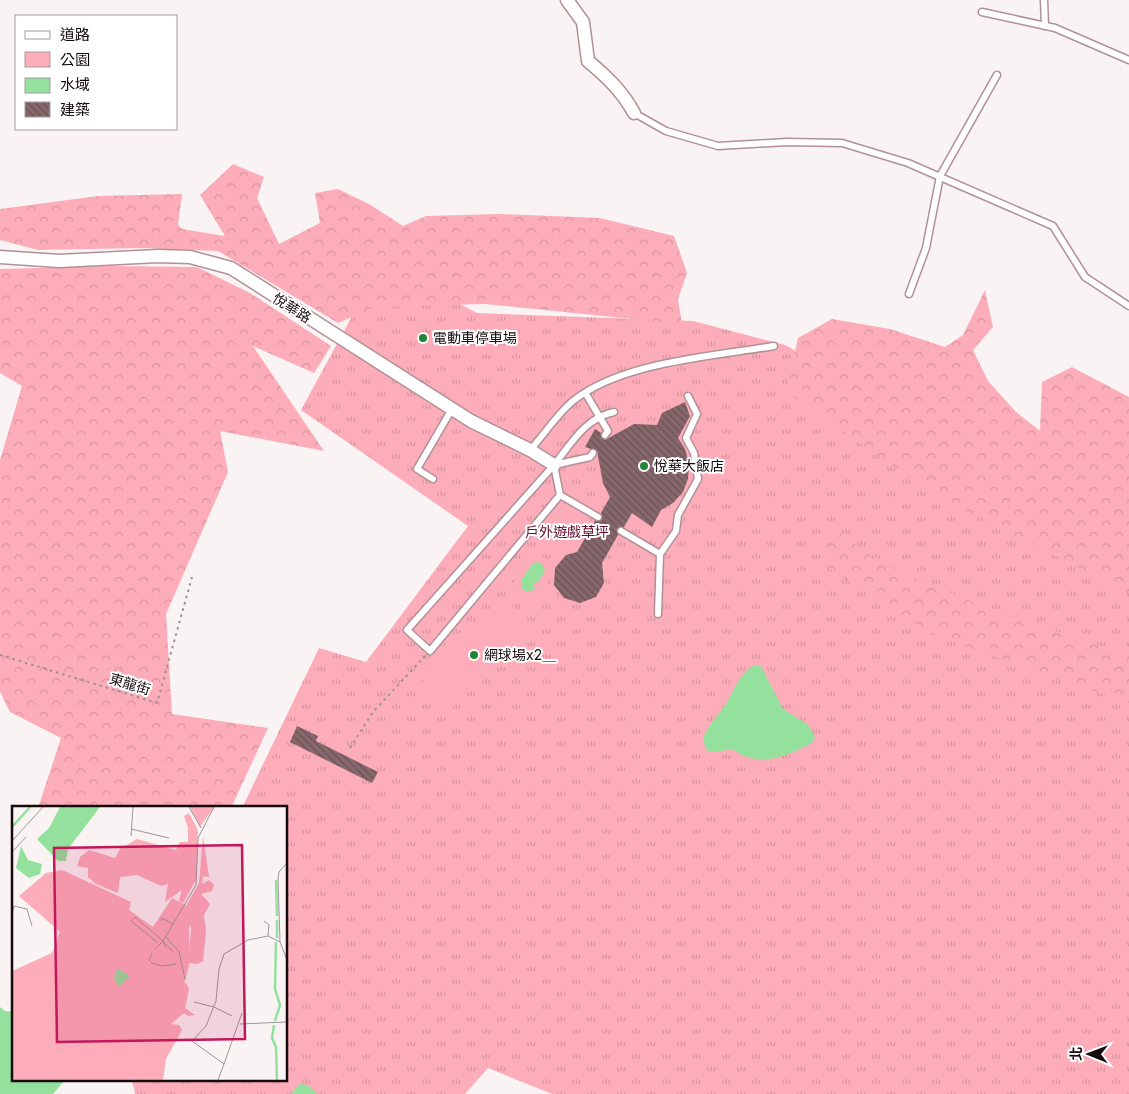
<svg xmlns="http://www.w3.org/2000/svg" width="1129" height="1094" font-family="Inter,'Noto Sans TC',sans-serif">
  <defs>
    <pattern id="grass-tufts" width="24" height="20" patternUnits="userSpaceOnUse" patternTransform="scale(1.25)"><rect width="24" height="20" fill="#fdadba"/><path d="M3 7l-1-3M5 7V3M7 7l1-3M15 17l-1-3M17 17v-4M19 17l1-3" fill="none" stroke="#d8949f"/></pattern>
    <pattern id="forest-crowns" width="20" height="18" patternUnits="userSpaceOnUse" patternTransform="scale(1.25)"><rect width="20" height="18" fill="#fdadba"/><path d="M2 6a3 3 0 1 1 6 0M12 15a3 3 0 1 1 6 0" fill="none" stroke="#d8949f"/></pattern>
    <pattern id="building-back-hatch" width="6" height="6" patternUnits="userSpaceOnUse" patternTransform="scale(1.25)"><rect width="6" height="6" fill="#86676b"/><path d="M-1 5l2 2M0 0l6 6M5-1l2 2" fill="none" stroke="#6c5356"/></pattern>
  </defs>
  <rect width="100%" height="100%" fill="#faf3f4"/>
  <path fill="url(#grass-tufts)" d="M381,263l96,50 216,8 92,24 344,185v564h-577l-64,-26 -23,26h-330l-3,-14h154v-272h-44l77,-160 47,14 102,-136 -167,-116z"/>
  <g fill="url(#forest-crowns)">
    <path d="M233,164l31,13 -7,21 22,46 41,-21 -5,-30 23,-4 31,15 34,22 23,-10 73,-2 101,4 74,18 13,37 -9,26 4,25 -197,-20 -109,3 -38,16 -120,-72 -75,-3 -105,2 -38,-10v-31l98,-13 84,-2 -4,31 4,4 43,7 -25,-41z"/>
    <path d="M109,266l88,1 53,26 81,53 -17,27 -61,-27 71,105 -104,-20 8,41 -62,142 6,100 96,14 -37,80h-193l23,-70 -51,-26 -10,-20v-232l22,-74 -22,-13v-104z"/>
    <path d="M985,290l8,37 -20,23 15,31 28,31 24,19 2,-49 30,-15 57,30v196l-197,-100 -146,-101 12,-54 34,-19 58,10 55,18 18,-12z"/>
    <path d="M830,525l49,37 117,50 133,43v48l-196,-68 -108,-69z"/>
  </g>
  <g fill="#fdadba">
    <path d="M569,505l23,17 -18,25 -20,10 -19,-11z"/>
    <path d="M532,551l25,15 -23,39 -25,-15z"/>
    <path d="M502,596l28,27 -83,90 -29,-26z"/>
  </g>
  <g fill="#94e19d">
    <path d="M538,562l5,3 2,6 -7,11 -5,1 2,6 -8,3 -6,-4v-8l12,-17z"/>
    <path d="M754,665l7,1 22,43 24,15 8,12 -3,7c-22,11 -43,22 -68,13 -4,-1 -7,-5 -11,-6 -8,-1 -14,4 -27,0l-3,-12c6,-15 16,-23 24,-36 8,-13 13,-29 27,-37z"/>
    <path d="M0,1007l5,4 9,1v68h51l-12,14h-53z"/>
    <path d="M300,1084l7,1 11,9h-27z"/>
  </g>
  <g fill="url(#building-back-hatch)">
    <path d="M685,402l5,14 -12,22 7,11 4,14 -1,16 -5,13 -10,11 -12,7 -9,17 -20,-14 -8,14 -7,1 1,7 -16,28 2,20 -8,14 -16,6 -16,-5 -10,-13 1,-17 11,-13 11,-3 18,-31 7,-1 -1,-7 9,-16 -7,-14 -6,-32 -12,-4 10,-18 6,4v4l4,3 29,-16 23,1 5,-12z"/>
    <path d="M297,726l21,10 -2,5 62,31 -6,11 -82,-41z"/>
  </g>
  <g fill="none" stroke-linecap="round" stroke-linejoin="round">
    <defs>
      <g id="service">
        <path d="M1044,0l1,26"/>
        <path d="M982,12l73,16 74,32"/>
        <path d="M634,113l32,18 52,15 69,-4 55,1 66,20 145,63 32,51 44,29"/>
        <path d="M909,294l17,-46 14,-72 57,-101"/>
        <path d="M586,394l22,37 -3,4"/>
        <path d="M530,450c14,-15 27,-36 43,-49 48,-39 141,-45 201,-55"/>
        <path d="M433,479l-16,-10 35,-60"/>
        <path d="M560,495l-130,156 -23,-21 147,-165 36,-8 3,-4"/>
        <path d="M598,517l-38,-22 -6,-30c17,-21 31,-47 60,-53"/>
        <path d="M621,531l39,23 16,-23 2,-16 20,-36 -4,-26 -8,-15 11,-24 -9,-18"/>
        <path d="M658,614l2,-60"/>
      </g>
      <g id="minor">
        <path d="M567,0l16,22 5,39c19,16 34,30 46,52"/>
        <path d="M0,257l59,4 99,-5 32,1 41,11 240,153 59,29 24,15"/>
      </g>
    </defs>
    <use href="#service" stroke="#b29196" stroke-width="9"/>
    <use href="#minor" stroke="#b29196" stroke-width="15"/>
    <g stroke="#9a9193" stroke-width="2" stroke-dasharray="2.5 4" stroke-linecap="butt">
      <path d="M0,655l157,48 35,-126"/>
      <path d="M350,748l23,-36 52,-56"/>
    </g>
    <use href="#service" stroke="#fff" stroke-width="6"/>
    <use href="#minor" stroke="#fff" stroke-width="12"/>
  </g>
  <g fill="#208439" stroke="#fff" stroke-width="2">
    <circle cx="423" cy="338" r="5"/>
    <circle cx="644" cy="466" r="5"/>
    <circle cx="474" cy="655" r="5"/>
  </g>
  <g text-anchor="middle" stroke-width="4" stroke-linejoin="round" paint-order="stroke">
    <g font-size="14" fill="#150a0c" stroke="#fff">
      <text transform="translate(292 308) rotate(32)" y="5">悅華路</text>
      <text transform="translate(130 684) rotate(17)" y="5">東龍街</text>
    </g>
    <g font-size="14" fill="#150a0c" stroke="#fff" text-anchor="start">
      <text x="433" y="343">電動車停車場</text>
      <text x="654" y="471">悅華大飯店</text>
      <text x="484" y="660">網球場x2＿</text>
    </g>
    <g font-size="14" fill="#660e2b" stroke="#fff">
      <text x="567" y="537">戶外遊戲草坪</text>
    </g>
  </g>
  <g transform="translate(12 806)">
    <rect width="275" height="275" fill="#faf3f4"/>
    <path d="M50,64l69,32 -2,8 24,17 19,-29 26,13 -9,17v37l-4,16 -50,99h-123v-109l40,-18 8,-21 -41,-36 27,-23z" fill="#fdadba"/>
    <path d="M178,1h24l-14,20zM177,7l9,17 -2,50 -13,23 -4,-3 3,-10 -17,12 3,-18 -7,2 -24,-11 -17,2 -2,16 -22,-9 -8,-7v-9l-11,-2 3,-9 9,-7 26,8 5,-9 17,-10 39,11 4,-8h8v-14l-4,-12zM191,30l6,41 -6,-1 -1,8 7,-4 5,5 -2,6 -11,3 9,10 -6,11 2,16 -3,30 -6,3 -9,-1 3,-34 -4,-25 12,-21zM165,175l9,2 3,6 -4,19 10,7 -7,1 -4,-3 -13,11 8,1 3,5 -16,29 -3,21h-45l-16,-8v-11l12,-15 9,-2 13,-37 11,-19 7,1 -14,29 -8,26 1,6 6,-1 21,-43z" fill="#fdadba"/>
    <path d="M113,113l16,14 -5,5 -15,-14z" fill="#fdadba"/>
    <path d="M48,1h40l-32,42 -2,12h-8l-21,-22 12,-11zM9,40l7,14 14,4 -2,10 -11,4 -13,-10zM105,162l13,8 -12,11 -4,-10z" fill="#94e19d"/>
    <path fill="none" stroke="#94e19d" stroke-width="2.5" d="M0,21l18,-20M264,74l1,36M265,132v-18M263,215l5,-16 -5,-16 1,-47M262,219l-2,13 4,9 1,33"/>
    <path fill="none" stroke="#9e9697" stroke-width="1" d="M177,1l12,21M119,23l38,9M119,30l2,-29M0,35l31,-34M0,46l14,-15M0,107l2,-7 13,3 5,17M149,115l1,-3 11,6M252,115l5,4 -1,11M154,131l13,15 6,27M151,135l33,-56 2,-47 16,-31M268,136l-2,-63 1,-7 8,-9M146,137l-27,-22 4,-4 28,24 3,7M143,143l8,-8 10,11M140,147l-3,7 3,3 10,3 14,-2M182,196l20,5 18,9M275,206v17M228,218l46,-2M212,258l18,-51M206,274l6,-16 -32,-23 14,-15 10,-25 3,-32 5,-15 24,-14 20,-4 12,6 7,18"/>
    <path fill="#c2185b" fill-opacity="0.15" stroke="#c2185b" stroke-width="2.5" d="M230,39l3,194 -188,3 -3,-194z"/>
    <rect width="275" height="275" fill="none" stroke="#150a0c" stroke-width="2.5"/>
  </g>
  <rect x="15" y="15" width="162" height="115" fill="#ffffff" stroke="#a19d9e"/>
  <rect x="25" y="31" width="25" height="8" fill="#ffffff" stroke="#a19d9e"/>
  <text x="60" y="40" font-size="15" fill="#150a0c">道路</text>
  <rect x="25" y="52" width="25" height="15" fill="#fdadba" stroke="#a19d9e"/>
  <text x="60" y="65" font-size="15" fill="#150a0c">公園</text>
  <rect x="25" y="78" width="25" height="15" fill="#94e19d" stroke="#a19d9e"/>
  <text x="60" y="90" font-size="15" fill="#150a0c">水域</text>
  <rect x="25" y="102" width="25" height="15" fill="url(#building-back-hatch)" stroke="#a19d9e"/>
  <text x="60" y="115" font-size="15" fill="#150a0c">建築</text>
  <g transform="translate(1089 1054) rotate(271)" stroke="#ffffff" stroke-width="4" paint-order="stroke">
  <path d="M0-4L9 19L0 12L-9 19Z" fill="#150a0c"/>
  <text y="-8" font-size="14" font-weight="bold" text-anchor="middle" fill="#150a0c">北</text>
  </g>
</svg>
